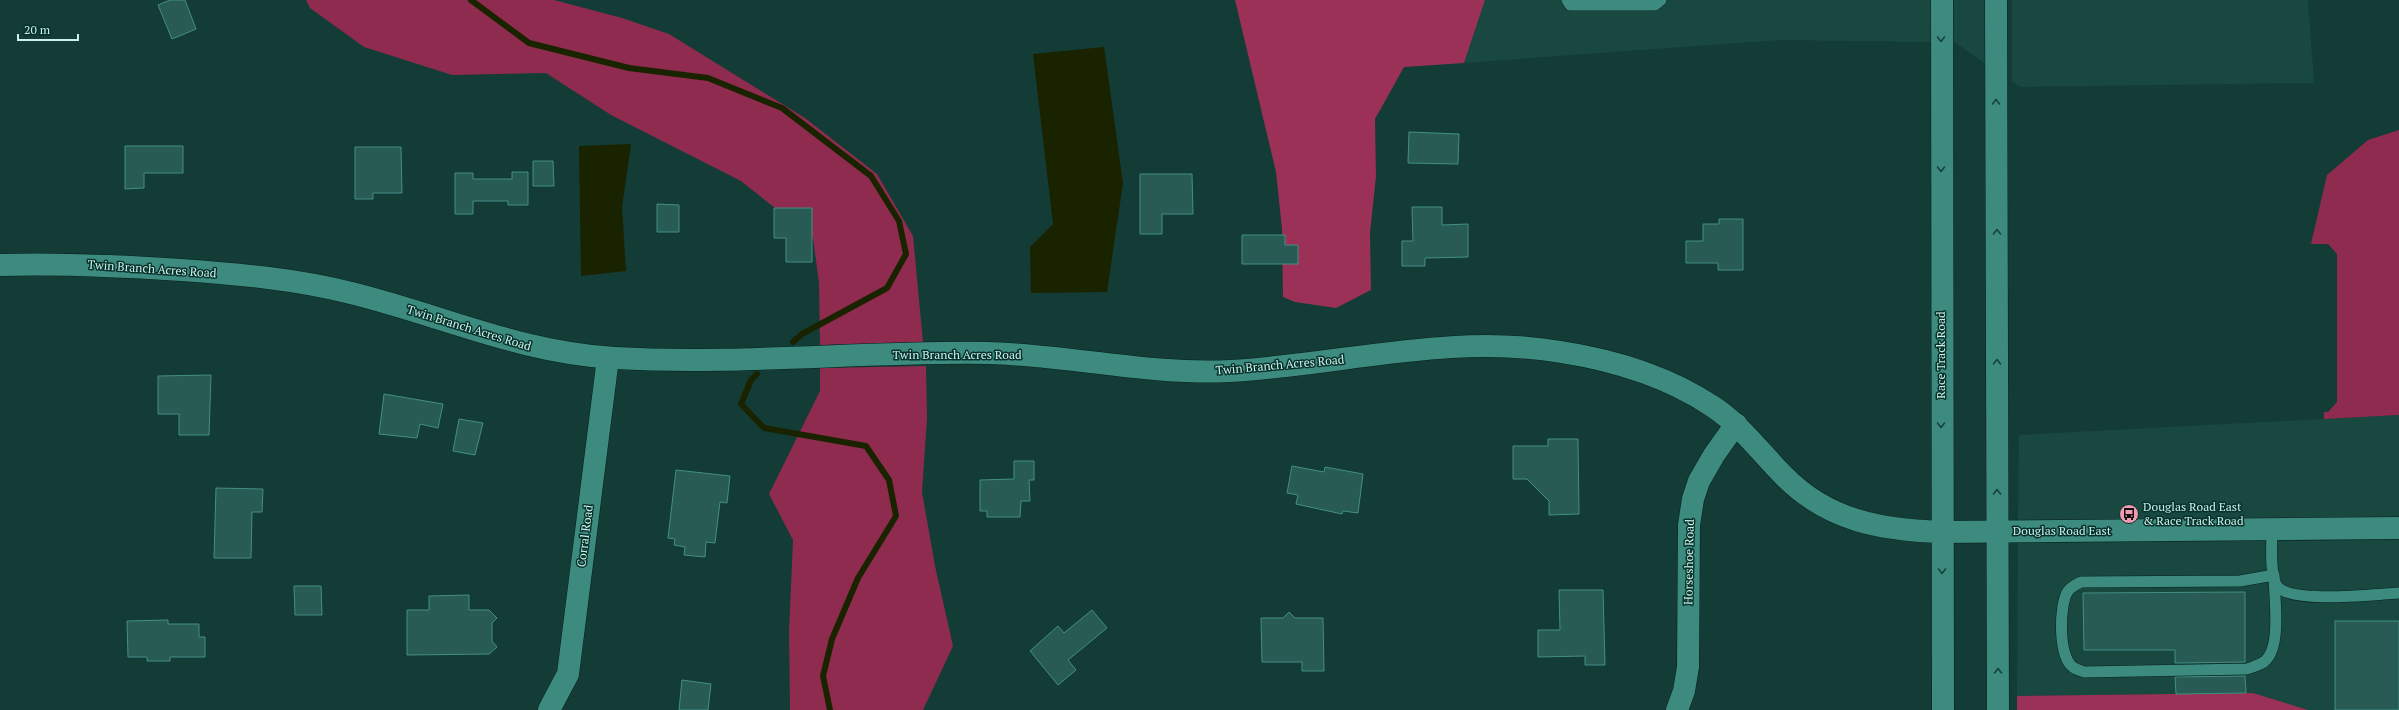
<svg xmlns="http://www.w3.org/2000/svg" width="2399" height="710" font-family="'PT Serif',serif">
  <rect width="100%" height="100%" fill="#133c36"/>
  <g fill="#194841">
    <path d="M1485,0h446v42l-152,-2 -315,23z"/>
    <path d="M1952,0h34v64l-30,-21h-4z"/>
    <path d="M2012,0h296l6,83 -293,4 -9,-5z"/>
    <path d="M2399,415v102l-381,3 1,-85z"/>
    <path d="M2399,540v170h-91l-55,-17 -236,3 1,-153z"/>
  </g>
  <g fill="#8f2b4f">
    <path d="M306,0h248l68,18 47,16 136,84 72,56 36,62 10,106 -103,3 -1,-62 -6,-45 -72,-57 -130,-66 -65,-42 -94,2 -88,-28 -54,-39z"/>
    <path d="M2399,130v285l-75,4v-7h4l9,-10v-148l-9,-10h-17l16,-69 41,-35z"/>
    <path d="M926,366l1,52 -5,74 13,74 18,80 -30,64h-133l-1,-79 4,-91 -24,-46 51,-103v-23z"/>
  </g>
  <g fill="#9b3157">
    <path d="M1235,0h250l-21,63 -60,4 -29,52 1,57 -6,57 1,57 -35,18 -41,-6 -12,-5 -1,-68 -6,-57z"/>
    <path d="M2253,693l55,17h-291v-14z"/>
  </g>
  <g fill="#1a2300">
    <path d="M1104,47l19,136 -16,109 -76,1 -1,-46 23,-23 -20,-170z"/>
    <path d="M631,144l-9,63 4,64 -45,5 -2,-130z"/>
  </g>
  <g fill="none" stroke-linecap="round" stroke-linejoin="round">
    <g stroke="#1a2300" stroke-width="6">
      <path d="M471,0l58,43 100,25 79,10 74,30 89,68 28,45 7,33 -19,34 -85,46 -9,8"/>
      <path d="M757,374l-6,6 -10,24 23,24 102,18 23,34 7,36 -38,62 -26,61 -9,37 7,34"/>
    </g>
  </g>
  <g fill="#275b54" stroke="#438f84">
    <path d="M170,0h15l11,29 -24,10 -14,-34z"/>
    <path d="M1409,132l50,2 -1,30 -50,-1z"/>
    <path d="M125,146h58v27h-39v15l-19,1z"/>
    <path d="M355,147h46l1,46h-29v6h-18z"/>
    <path d="M533,161h20l1,25h-21z"/>
    <path d="M512,172h16v33h-20v-4h-35v13h-18v-41h18v6h39z"/>
    <path d="M1140,174h52l1,40h-31v20h-22z"/>
    <path d="M657,204l22,1v27h-22z"/>
    <path d="M1412,207h30v18l26,-1v33l-43,1v8h-23v-25h11z"/>
    <path d="M774,208h38v54h-26v-24h-12z"/>
    <path d="M1719,219h24v51h-25v-7h-32v-22h17v-17h16z"/>
    <path d="M1242,235h43v10h13v19h-56z"/>
    <path d="M211,375l-2,60h-30v-21h-21v-38z"/>
    <path d="M384,394l59,10 -5,24 -18,-4 -3,14 -38,-4z"/>
    <path d="M459,419l24,4 -8,32 -22,-4z"/>
    <path d="M1548,439h30l1,75 -30,1v-14l-22,-22h-14v-33h35z"/>
    <path d="M1014,461h20v19h-5l1,21h-9l-1,16h-33v-6h-7v-31l34,-1z"/>
    <path d="M1292,466l32,6 1,-5 38,7 -5,39 -15,-2 -1,3 -46,-10 2,-9 -11,-2z"/>
    <path d="M676,470l54,6 -3,27 -7,-1 -5,41 -9,-1 -1,15 -21,-2 1,-8 -11,-2 1,-6 -7,-1z"/>
    <path d="M216,488l47,1 -1,23h-10l-1,46h-37z"/>
    <path d="M294,586h27l1,29h-27z"/>
    <path d="M1559,590h44l2,75h-20v-9l-47,1v-27h22z"/>
    <path d="M2245,592v70l-70,1v-13h-91l-1,-57z"/>
    <path d="M469,595v15h20l8,8 -5,5v18l5,6 -8,7 -82,1v-45h22v-14z"/>
    <path d="M1092,610l15,18 -39,32 8,10 -18,15 -28,-34 28,-25 6,7z"/>
    <path d="M1289,612l6,6h28l1,53h-22v-9h-40l-1,-44h22z"/>
    <path d="M168,620v4h31v13h6v20h-35v4h-23v-4h-19l-1,-36z"/>
    <rect x="2335" y="621" width="64" height="89"/>
    <path d="M2245,676l1,17 -70,1 -1,-17z"/>
    <path d="M682,680l29,4 -3,26h-29z"/>
  </g>
  <g fill="none" stroke-linecap="round" stroke-linejoin="round">
    <defs>
      <g id="service">
        <path d="M1567,0l3,5h85l6,-5"/>
        <path d="M2272,529c0,14 -3,48 6,58 16,17 97,7 121,6"/>
        <path d="M2274,575c0,22 8,71 -9,86 -4,4 -13,6 -18,8l-163,3c-3,-2 -8,-2 -11,-5 -15,-10 -14,-63 -5,-76 3,-4 9,-7 13,-9l159,-1z"/>
      </g>
      <g id="minor">
        <path d="M549,710l19,-36 40,-316"/>
        <path d="M1677,710l7,-19 4,-24 1,-142 4,-26 6,-18 15,-26 22,-31"/>
      </g>
      <path id="tertiary" d="M0,265c61,-2 121,1 181,5 57,4 115,9 170,23 90,22 170,60 264,65 124,7 249,-7 373,-5 81,2 160,22 242,18 110,-6 221,-38 331,-19 52,8 107,25 151,54 29,19 48,46 72,70 44,45 98,54 157,56l458,-4"/>
      <g id="secondary">
        <path d="M1942,0l1,710"/>
        <path d="M1996,0l2,710"/>
      </g>
    </defs>
    <use href="#service" stroke="#08211d" stroke-width="12"/>
    <use href="#minor" stroke="#08211d" stroke-width="23"/>
    <use href="#tertiary" stroke="#08211d" stroke-width="23"/>
    <use href="#secondary" stroke="#08211d" stroke-width="23"/>
    <use href="#service" stroke="#3d8a7e" stroke-width="11"/>
    <use href="#minor" stroke="#3d8a7e" stroke-width="22"/>
    <use href="#tertiary" stroke="#3d8a7e" stroke-width="22"/>
    <use href="#secondary" stroke="#3d8a7e" stroke-width="22"/>
  </g>
  <defs><path id="oneway-chevron" d="M-2-3.5L2.5 0L-2 3.5" fill="none" stroke-width="1.6" stroke-linecap="round" stroke-linejoin="round"/></defs>
  <g stroke="#11443c">
    <use href="#oneway-chevron" transform="translate(1941 39) rotate(90)"/>
    <use href="#oneway-chevron" transform="translate(1996 102) rotate(-90)"/>
    <use href="#oneway-chevron" transform="translate(1941 169) rotate(90)"/>
    <use href="#oneway-chevron" transform="translate(1997 232) rotate(-90)"/>
    <use href="#oneway-chevron" transform="translate(1997 362) rotate(-90)"/>
    <use href="#oneway-chevron" transform="translate(1941 425) rotate(90)"/>
    <use href="#oneway-chevron" transform="translate(1997 492) rotate(-90)"/>
    <use href="#oneway-chevron" transform="translate(1942 571) rotate(90)"/>
    <use href="#oneway-chevron" transform="translate(1998 671) rotate(-90)"/>
  </g>
  <defs>
    <symbol id="bus-disc" viewBox="-11 -11 22 22"><circle r="9.5" fill="#f19ab1" stroke="#06322c"/><path d="M-5-6H5V4H4V6H2V4H-2V6H-4V4H-5ZM-3.5-4V0h7V-4ZM-3.5 1.2v1.5H-2V1.2ZM2 1.2v1.5H3.5V1.2Z" fill="#111"/></symbol>
  </defs>
  <g fill-rule="evenodd">
    <use href="#bus-disc" x="2118" y="503" width="22" height="22"/>
  </g>
  <g text-anchor="middle" stroke-width="3" stroke-linejoin="round" paint-order="stroke">
    <g font-size="12" fill="#cdf1ea" stroke="#06322c">
      <text transform="translate(152 269) rotate(4)" y="4">Twin Branch Acres Road</text>
      <text transform="translate(469 328) rotate(17)" y="4">Twin Branch Acres Road</text>
      <text x="957" y="359">Twin Branch Acres Road</text>
      <text transform="translate(1941 355) rotate(-90)" y="4">Race Track Road</text>
      <text transform="translate(1280 365) rotate(-5)" y="4">Twin Branch Acres Road</text>
      <text x="2062" y="535">Douglas Road East</text>
      <text transform="translate(585 536) rotate(-83)" y="4">Corral Road</text>
      <text transform="translate(1689 562) rotate(-89)" y="4">Horseshoe Road</text>
    </g>
    <g font-size="12" fill="#cdf1ea" stroke="#06322c" text-anchor="start">
      <text x="2143" y="511">Douglas Road East<tspan x="2143" dy="14">&amp; Race Track Road</tspan></text>
    </g>
  </g>
  <path d="M18 34v6h60v-6" fill="none" stroke="#cdf1ea" stroke-width="2"/>
  <text x="24" y="34" font-size="12" fill="#cdf1ea" stroke="#06322c" stroke-width="3" paint-order="stroke">20 m</text>
</svg>
